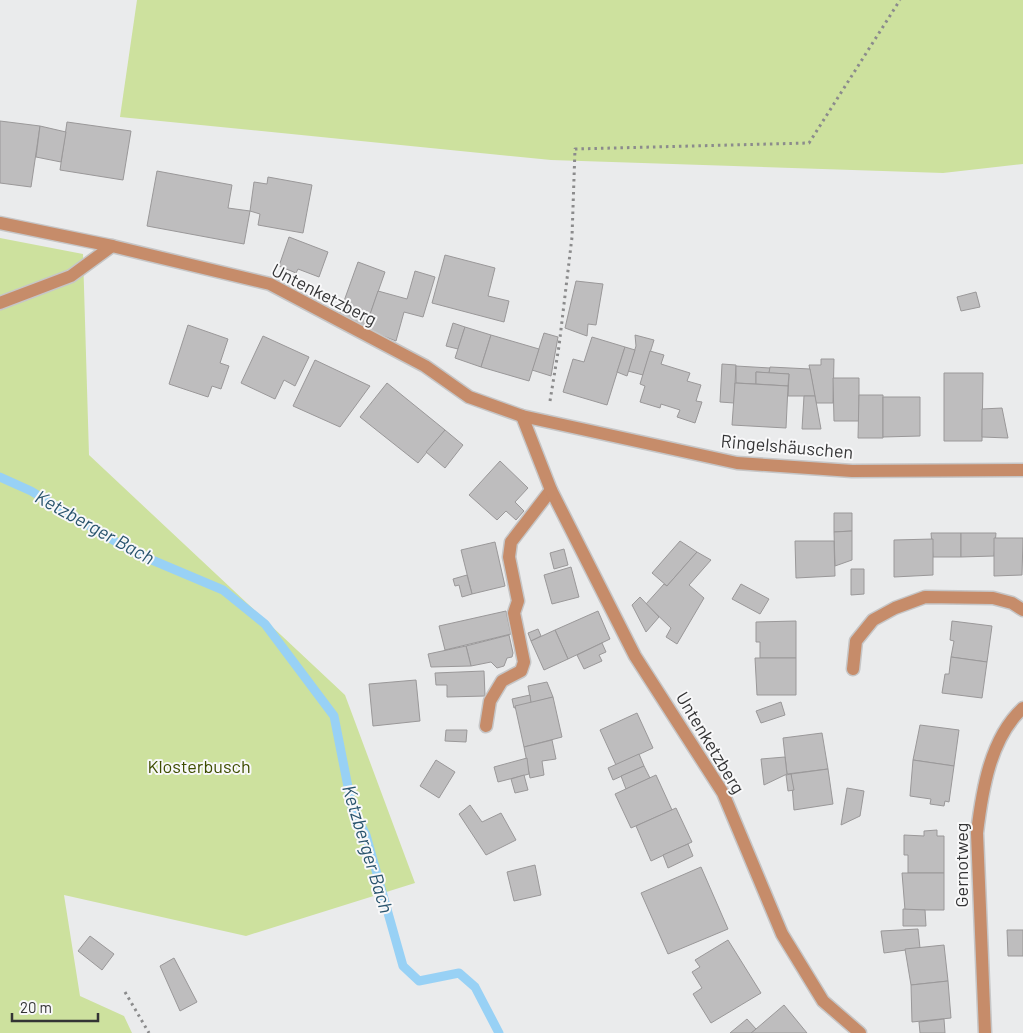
<svg xmlns="http://www.w3.org/2000/svg" width="1023" height="1033" font-family="Barlow,sans-serif">
  <rect width="100%" height="100%" fill="#eaebec"/>
  <g fill="#cde19e">
    <path d="M137,0h886v164l-80,9 -392,-13 -431,-43z"/>
    <path d="M0,238l83,16 6,201 256,240 70,188 -169,53 -182,-41 16,101 44,20 8,17h-132z"/>
  </g>
  <g fill="none" stroke-linecap="round" stroke-linejoin="round">
    <path stroke="#98d1f5" stroke-width="9" d="M0,477l31,14 102,61 90,38 42,34 69,92 18,91 14,28 37,131 16,15 40,-8 16,14 24,46"/>
  </g>
  <g fill="#bebdbe" stroke="#9a9899">
    <path d="M0,121l40,5 -9,61 -31,-4z"/>
    <path d="M67,122l64,9 -8,49 -63,-10z"/>
    <path d="M40,126l26,6 -5,30 -25,-5z"/>
    <path d="M157,171l75,14 -4,23 22,3 -6,33 -97,-18z"/>
    <path d="M268,177l44,8 -9,48 -45,-8 2,-11 -10,-3 4,-29 13,2z"/>
    <path d="M289,237l39,15 -9,25 -21,-8 -2,4 -17,-7z"/>
    <path d="M445,255l50,13 -7,28 21,5 -5,21 -72,-19z"/>
    <path d="M358,262l27,10 -20,57 -26,-14z"/>
    <path d="M415,271l20,6 -12,40 -19,-5 -8,29 -31,-12 13,-38 29,8z"/>
    <path d="M576,281l27,3 -7,41 -8,-1 -1,12 -22,-8z"/>
    <path d="M976,292l4,15 -19,4 -4,-14z"/>
    <path d="M453,323l12,4 -7,22 -12,-3z"/>
    <path d="M188,325l40,14 -8,24 9,3 -8,23 -9,-3 -4,11 -39,-13z"/>
    <path d="M465,327l26,8 -10,32 -26,-9z"/>
    <path d="M544,333l14,4 -7,39 -19,-6z"/>
    <path d="M491,335l48,14 -10,32 -48,-14z"/>
    <path d="M635,335l19,5 -11,35 -15,-4 8,-25z"/>
    <path d="M263,336l46,21 -14,29 -11,-6 -9,19 -34,-16z"/>
    <path d="M592,337l33,10 -18,58 -44,-13 10,-33 11,3z"/>
    <path d="M625,347l10,3 -8,26 -10,-4z"/>
    <path d="M650,351l14,4 -3,9 29,9 -3,8 14,4 -5,16 6,1 -7,21 -18,-6 3,-7 -19,-6 -1,4 -20,-6 5,-16 -5,-2z"/>
    <path d="M821,359h13l-1,44h-17l-7,-38h12z"/>
    <path d="M315,360l55,26 -30,41 -47,-21z"/>
    <path d="M722,364l14,1 -2,38 -14,-1z"/>
    <path d="M736,366l34,2 -1,5 -13,-1v12l-20,-1z"/>
    <path d="M770,367l40,2 5,27h-27l1,-22 -20,-1z"/>
    <path d="M756,372l33,2 -1,12 -32,-2z"/>
    <path d="M944,373h39l-1,68h-38z"/>
    <path d="M833,378h26v43h-25z"/>
    <path d="M387,383l58,47 -27,33 -58,-46z"/>
    <path d="M735,383l53,3 -2,42 -54,-3z"/>
    <path d="M859,395h24v43h-25z"/>
    <path d="M804,396h11l6,33h-19z"/>
    <path d="M883,397h37v39l-37,1z"/>
    <path d="M1002,408l6,30 -26,-1v-28z"/>
    <path d="M445,430l18,15 -18,23 -19,-16z"/>
    <path d="M500,461l28,27 -13,14 9,9 -8,9 -10,-9 -9,9 -28,-25z"/>
    <path d="M834,513h18v18l-18,1z"/>
    <path d="M852,531v29l-17,6 -1,-34z"/>
    <path d="M931,533h30v24h-28z"/>
    <path d="M961,533h35l-2,23 -33,1z"/>
    <path d="M994,538h29l-1,37 -28,1z"/>
    <path d="M933,539v36l-39,2v-37z"/>
    <path d="M680,541l17,11 -30,34 -15,-13z"/>
    <path d="M795,541h39l1,35 -39,2z"/>
    <path d="M495,542l10,44 -33,8 -11,-44z"/>
    <path d="M564,549l4,16 -14,4 -4,-16z"/>
    <path d="M697,552l14,8 -22,25 15,13 -27,46 -11,-7 5,-9 -25,-24 18,-20 3,2z"/>
    <path d="M571,567l8,30 -27,7 -8,-29z"/>
    <path d="M851,569h13v25l-13,1z"/>
    <path d="M467,575l5,19 -10,3 -3,-12 -4,1 -2,-7z"/>
    <path d="M741,584l28,15 -9,15 -28,-15z"/>
    <path d="M640,597l19,20 -13,15 -14,-27z"/>
    <path d="M506,611l5,23 -66,16 -6,-24z"/>
    <path d="M598,611l12,28 -42,20 -13,-29z"/>
    <path d="M796,621v37h-36v-16h-4v-20z"/>
    <path d="M952,621l40,5 -5,36 -36,-5 3,-16 -4,-1z"/>
    <path d="M538,629l3,7 -10,5 -3,-8z"/>
    <path d="M555,630l13,29 -24,11 -13,-29z"/>
    <path d="M509,635l4,18 -1,4 -5,1 -3,8 -7,2 -6,-6 -20,4 -5,-20z"/>
    <path d="M602,643l4,9 -7,3 3,6 -18,8 -7,-14z"/>
    <path d="M466,646l5,20 -40,1 -3,-13z"/>
    <path d="M951,657l36,5 -5,36 -40,-5 3,-19h4z"/>
    <path d="M755,658h41v37h-39z"/>
    <path d="M484,671l1,25 -38,1v-12h-11l-1,-12z"/>
    <path d="M416,680l4,41 -47,5 -4,-42z"/>
    <path d="M547,682l6,15 -22,6 -3,-17z"/>
    <path d="M530,695l1,8 -17,5 -2,-9z"/>
    <path d="M553,697l9,40 -38,10 -9,-41z"/>
    <path d="M781,702l4,13 -24,8 -5,-12z"/>
    <path d="M637,713l16,35 -37,17 -16,-35z"/>
    <path d="M920,725l39,5 -5,36 -41,-6z"/>
    <path d="M446,730h21l-1,12 -21,-1z"/>
    <path d="M822,733l6,36 -41,5 -4,-36z"/>
    <path d="M552,740l4,19 -14,2 2,14 -14,3 -6,-31z"/>
    <path d="M639,754l5,12 -31,14 -5,-12z"/>
    <path d="M785,757l2,17 -23,11 -3,-26z"/>
    <path d="M527,758l2,16 -31,8 -4,-15z"/>
    <path d="M436,760l19,12 -16,26 -19,-12z"/>
    <path d="M913,760l41,6 -5,36 -4,-1 -1,5 -14,-2 1,-5 -21,-3z"/>
    <path d="M644,766l6,12 -24,11 -5,-13z"/>
    <path d="M828,769l5,35 -39,6 -3,-36z"/>
    <path d="M791,774l3,16 -6,1 -2,-16z"/>
    <path d="M524,775l4,15 -13,3 -4,-14z"/>
    <path d="M656,775l16,35 -41,18 -16,-34z"/>
    <path d="M847,788l17,3 -4,25 -19,9z"/>
    <path d="M470,805l12,17 19,-9 15,27 -30,15 -27,-41z"/>
    <path d="M676,808l16,34 -41,19 -15,-35z"/>
    <path d="M937,830v6h7v37h-36v-18h-4v-20l20,1v-5z"/>
    <path d="M688,844l5,12 -25,12 -5,-13z"/>
    <path d="M535,865l6,30 -27,6 -7,-29z"/>
    <path d="M701,867l27,62 -60,25 -27,-61z"/>
    <path d="M902,873h42v37h-39z"/>
    <path d="M903,909l22,1 1,16h-23z"/>
    <path d="M918,929l2,19 -36,5 -3,-22z"/>
    <path d="M1007,930h16v26h-15z"/>
    <path d="M90,936l24,18 -12,16 -24,-19z"/>
    <path d="M728,940l33,53 -50,30 -18,-29 9,-6 -10,-16 8,-5 -5,-7z"/>
    <path d="M944,945l4,36 -37,4 -6,-36z"/>
    <path d="M174,958l23,44 -17,9 -20,-45z"/>
    <path d="M948,981l3,37 -39,4 -1,-37z"/>
    <path d="M784,1005l23,28h-56l5,-4z"/>
    <path d="M747,1019l9,10 -5,4h-21z"/>
    <path d="M944,1019l1,14h-25l-1,-11z"/>
  </g>
  <g fill="none" stroke-linecap="round" stroke-linejoin="round">
    <defs>
      <g id="service">
        <path d="M0,303l71,-27 41,-30"/>
        <path d="M486,726l4,-25 12,-20 19,-10 3,-9 -10,-49 4,-12 -9,-44 2,-15 40,-52"/>
      </g>
      <g id="minor">
        <path d="M0,223l112,23 158,38 155,82 44,31 53,19 215,47 115,8 171,-1"/>
        <path d="M522,416l29,74 84,166 88,137 59,141 41,67 37,32"/>
        <path d="M853,669l3,-28 17,-21 22,-12 30,-11 68,1 19,5 11,7"/>
        <path d="M985,1033l-8,-200c5,-42 13,-95 46,-125"/>
      </g>
    </defs>
    <use href="#service" stroke="#c6c6c7" stroke-width="15"/>
    <use href="#minor" stroke="#c6c6c7" stroke-width="15"/>
    <g stroke="#8b8b8c" stroke-width="3" stroke-dasharray="2.5 4" stroke-linecap="butt">
      <path d="M550,401l9,-55 13,-109 3,-88 234,-6 91,-143"/>
      <path d="M125,992l24,41"/>
    </g>
    <use href="#service" stroke="#c68c6a" stroke-width="12"/>
    <use href="#minor" stroke="#c68c6a" stroke-width="12"/>
  </g>
  <g text-anchor="middle" stroke-width="4" stroke-linejoin="round" paint-order="stroke">
    <g font-size="18" fill="#343435" stroke="#f8f8f9">
      <text transform="translate(324 295) rotate(27)" y="6">Untenketzberg</text>
      <text transform="translate(787 447) rotate(5)" y="6">Ringelshäuschen</text>
      <text transform="translate(710 743) rotate(59)" y="6">Untenketzberg</text>
      <text transform="translate(962 865) rotate(-90)" y="6">Gernotweg</text>
    </g>
    <g font-size="18" fill="#3e4d00" stroke="#f8f8f9">
      <text x="199" y="773">Klosterbusch</text>
    </g>
    <g font-size="19" font-style="italic" fill="#29546d" stroke="#f8f8f9">
      <text transform="translate(95 527) rotate(29)" y="7">Ketzberger Bach</text>
      <text transform="translate(368 849) rotate(73)" y="7">Ketzberger Bach</text>
    </g>
  </g>
  <path d="M12 1013v8h86v-8" fill="none" stroke="#343435" stroke-width="2.5"/>
  <text x="20" y="1013" font-size="15" fill="#343435" stroke="#f8f8f9" stroke-width="4" paint-order="stroke">20 m</text>
</svg>
